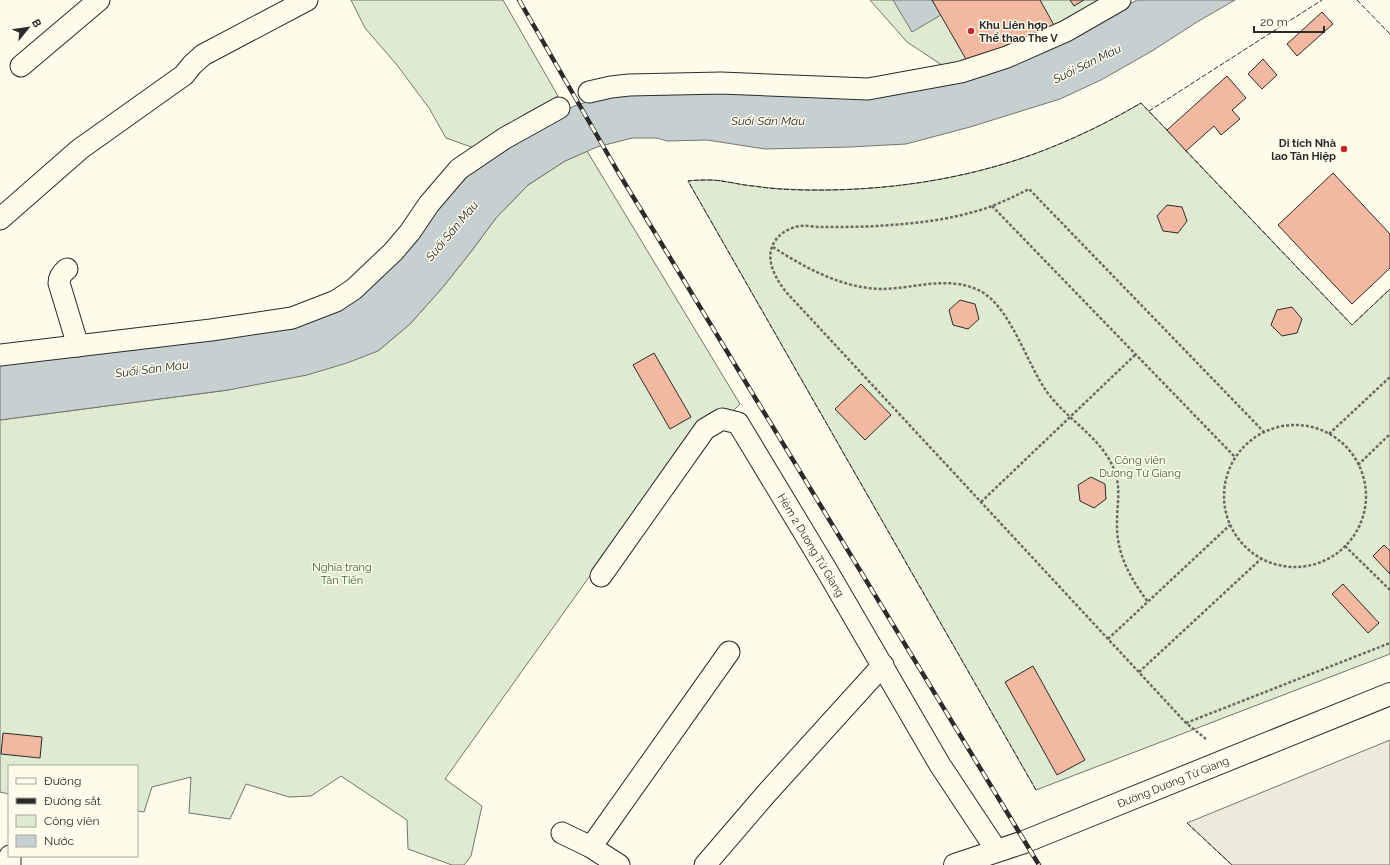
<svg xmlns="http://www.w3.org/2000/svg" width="1390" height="865" font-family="Raleway,sans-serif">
  <rect width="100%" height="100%" fill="#fdfbea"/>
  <g fill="#deebd1" stroke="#74746e">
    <path d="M351,0h152l55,96 -33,18 -51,34 -28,-10 -17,-30 -32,-43 -32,-37z"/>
    <path d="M870,0h234l-40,22 -119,45 -38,-25z"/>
    <path d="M1141,103l211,222 38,-36v365l-354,136 -348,-609c7,-1 14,-1 21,-1 15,0 30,5 45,6 18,3 36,3 54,4 77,1 154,-10 226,-36 38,-14 73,-31 107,-51z"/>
    <path d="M587,151l153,253 -8,8 -33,11 -254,356 37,27 -11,50 -7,9h-12l-44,-16 -1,-29 -66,-44 -30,20 -22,1 -43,-13 -16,35 -41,-6 2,-36 -39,10 -8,25 -7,-1v-45h-128v28l-9,-2v-372l228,-30 150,-39 32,-27 33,-37 27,-34 26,-35 32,-33 37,-24z"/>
  </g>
  <path fill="#eceadb" stroke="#74746e" d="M1390,740v125h-158l-45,-42z"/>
  <g fill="#c7d0d0" stroke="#74746e">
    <path d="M893,0h39l9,15 -29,17z"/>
    <path d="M1137,0h98l-38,22 -45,29 -51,29 -41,19 -90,28 -64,17 -56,3 -85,2 -58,-9 -40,1 -10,-3h-25l-35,9 -32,14 -37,24 -32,33 -26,35 -27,34 -33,37 -32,27 -31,12 -40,12 -79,15 -228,30v-57l321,-47 142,-140 83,-55 28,-15 29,-9 12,-2 108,-4 147,7 191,-56z"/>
  </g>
  <g fill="#f2b8a0" stroke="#2b2b2b">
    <path d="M932,0h108l15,27 -20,9 -68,25z"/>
    <path d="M1070,0h14l-10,6z"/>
    <path d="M1322,12l11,12 -36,32 -10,-12z"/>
    <path d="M1263,59l14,16 -15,14 -14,-15z"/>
    <path d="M1227,76l19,22 -14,12 8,9 -19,16 -7,-9 -28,25 -19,-21z"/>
    <path d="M1333,173l57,61v34l-38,36 -74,-79z"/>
    <path d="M1167,205l15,2 5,14 -9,12 -15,-2 -6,-15z"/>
    <path d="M960,300l15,4 4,15 -11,10 -15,-4 -4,-15z"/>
    <path d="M1292,307l10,12 -5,14 -15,3 -11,-11 6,-15z"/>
    <path d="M654,353l37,64 -21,12 -37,-64z"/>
    <path d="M861,384l30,31 -26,25 -30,-31z"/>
    <path d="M1091,477l14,7 1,15 -12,9 -14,-7 -2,-16z"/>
    <path d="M1384,545l6,6v23l-17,-18z"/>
    <path d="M1343,584l36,39 -11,10 -36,-39z"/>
    <path d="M1033,666l52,94 -28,15 -52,-93z"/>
    <path d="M3,733l39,4 -2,21 -39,-4z"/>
  </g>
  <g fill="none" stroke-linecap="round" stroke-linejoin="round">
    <defs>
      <g id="street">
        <path d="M21,66l78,-66"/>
        <path d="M589,92l22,-5 18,-2 92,-2 147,6 93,-17 46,-15 59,-26 54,-31"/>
        <path d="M0,219l80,-70 104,-74 8,-10 11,-10 104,-55"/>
        <path d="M67,269c-5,4 -8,8 -8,14l19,63"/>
        <path d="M0,355l211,-25 81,-12 44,-17 18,-12 39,-37 17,-20 19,-28 30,-35 46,-31 54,-30"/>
        <path d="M601,576l104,-147 17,-10 16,4 88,146 114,196 57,86"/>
        <path d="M562,833l29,14 28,18"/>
        <path d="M591,847l138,-195"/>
        <path d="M10,865v-9"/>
        <path d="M705,865l61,-71 117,-129"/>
      </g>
      <path id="secondary" d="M955,865l69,-23 366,-148"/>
    </defs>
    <use href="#street" stroke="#2b2b2b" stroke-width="23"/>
    <use href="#secondary" stroke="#2b2b2b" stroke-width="24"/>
    <g stroke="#6a6964" stroke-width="2.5" stroke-dasharray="3 2" stroke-linecap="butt">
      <path d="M992,206l243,251"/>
      <path d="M773,247c32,21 69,41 108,42 33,0 69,-15 101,3 29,17 45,72 65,100 21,29 56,46 68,80 6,17 2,33 2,50 -1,31 13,56 31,80"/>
      <circle cx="1295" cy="496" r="71"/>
      <path d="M1329,434l61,-57"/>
      <path d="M1358,465l32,-31"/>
      <path d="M981,502l154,-147"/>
      <path d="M1345,546l45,44"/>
      <path d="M1108,639l122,-114"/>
      <path d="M1139,672l123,-114"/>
      <path d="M1186,723l204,-80"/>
      <path d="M1206,739l-20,-16 -399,-430c-15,-18 -27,-44 -3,-61 5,-3 12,-6 17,-6 6,-1 13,1 19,1 19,0 38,0 57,-1 32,-2 65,-5 96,-14 20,-5 38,-14 56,-23l235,243"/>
    </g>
    <use href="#street" stroke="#fdfbea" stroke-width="21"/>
    <use href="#secondary" stroke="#fdfbea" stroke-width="22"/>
    <defs>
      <path id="rail" d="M519,0l99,172 421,693"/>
    </defs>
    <use href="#rail" stroke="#2b2b2b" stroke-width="4.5"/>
    <use href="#rail" stroke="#fdfbea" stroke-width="3" stroke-dasharray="9" stroke-linecap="butt"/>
    <g stroke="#2b2b2b" stroke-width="1" stroke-dasharray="5 2" stroke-linecap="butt">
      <path d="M1357,0l33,34"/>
      <path d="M1149,111l173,-111"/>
      <path d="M1185,150l167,175 38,-36"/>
      <path d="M1036,790l-348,-609c7,-1 14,-1 21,-1 15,0 30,5 45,6 18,3 36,4 54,4 77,1 154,-10 226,-36 38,-14 73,-31 107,-51l27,28"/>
      <path d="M1187,823l45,42"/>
    </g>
  </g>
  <g fill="#c62828" stroke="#fdfbea" stroke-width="1.5">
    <circle cx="971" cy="31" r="4"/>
    <circle cx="1344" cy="149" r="4"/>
  </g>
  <g text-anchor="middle" stroke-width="3" stroke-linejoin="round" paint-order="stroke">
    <g font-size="11" font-weight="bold" fill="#2b2b2b" stroke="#fdfbea" text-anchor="start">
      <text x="979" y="29">Khu Liên hợp<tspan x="979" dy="13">Thể thao The V</tspan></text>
      <text x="1336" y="147" text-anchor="end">Di tích Nhà<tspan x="1336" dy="13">lao Tân Hiệp</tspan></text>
    </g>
    <g font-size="11" fill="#34623c" stroke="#fdfbea">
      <text x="1140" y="464">Công viên<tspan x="1140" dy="13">Dương Tử Giang</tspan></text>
      <text x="342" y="571">Nghĩa trang<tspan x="342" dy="13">Tân Tiến</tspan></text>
    </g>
    <g font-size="11" fill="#2b2b2b" stroke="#fdfbea">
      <text transform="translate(811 545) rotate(59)" y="4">Hẻm 2 Dương Tử Giang</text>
      <text transform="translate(1173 782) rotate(-22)" y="4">Đường Dương Tử Giang</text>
    </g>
    <g font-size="12" font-style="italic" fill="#2b2b2b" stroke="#fdfbea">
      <text transform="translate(1087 64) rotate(-26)" y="4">Suối Săn Máu</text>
      <text x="768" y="125">Suối Săn Máu</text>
      <text transform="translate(452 231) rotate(-50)" y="4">Suối Săn Máu</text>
      <text transform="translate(152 369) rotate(-7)" y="4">Suối Săn Máu</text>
    </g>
  </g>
  <rect x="8" y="765" width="130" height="92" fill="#fdfbea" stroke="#a9a89e"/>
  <rect x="16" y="778" width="20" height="6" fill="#fdfbea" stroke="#a9a89e"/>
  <text x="44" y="785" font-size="12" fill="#2b2b2b">Đường</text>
  <rect x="16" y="798" width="20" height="6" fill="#2b2b2b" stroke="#a9a89e"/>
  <text x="44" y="805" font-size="12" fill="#2b2b2b">Đường sắt</text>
  <rect x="16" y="815" width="20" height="12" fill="#deebd1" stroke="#a9a89e"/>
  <text x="44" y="825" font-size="12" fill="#2b2b2b">Công viên</text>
  <rect x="16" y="835" width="20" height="12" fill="#c7d0d0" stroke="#a9a89e"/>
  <text x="44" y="845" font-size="12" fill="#2b2b2b">Nước</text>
  <g transform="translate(28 28) rotate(61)" stroke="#fdfbea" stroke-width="3" paint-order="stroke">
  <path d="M0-3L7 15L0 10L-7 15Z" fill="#2b2b2b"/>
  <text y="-6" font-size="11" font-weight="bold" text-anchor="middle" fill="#2b2b2b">B</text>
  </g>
  <path d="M1254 26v6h70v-6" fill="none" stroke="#2b2b2b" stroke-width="2"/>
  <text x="1260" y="26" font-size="12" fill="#2b2b2b" stroke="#fdfbea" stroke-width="3" paint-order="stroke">20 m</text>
</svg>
